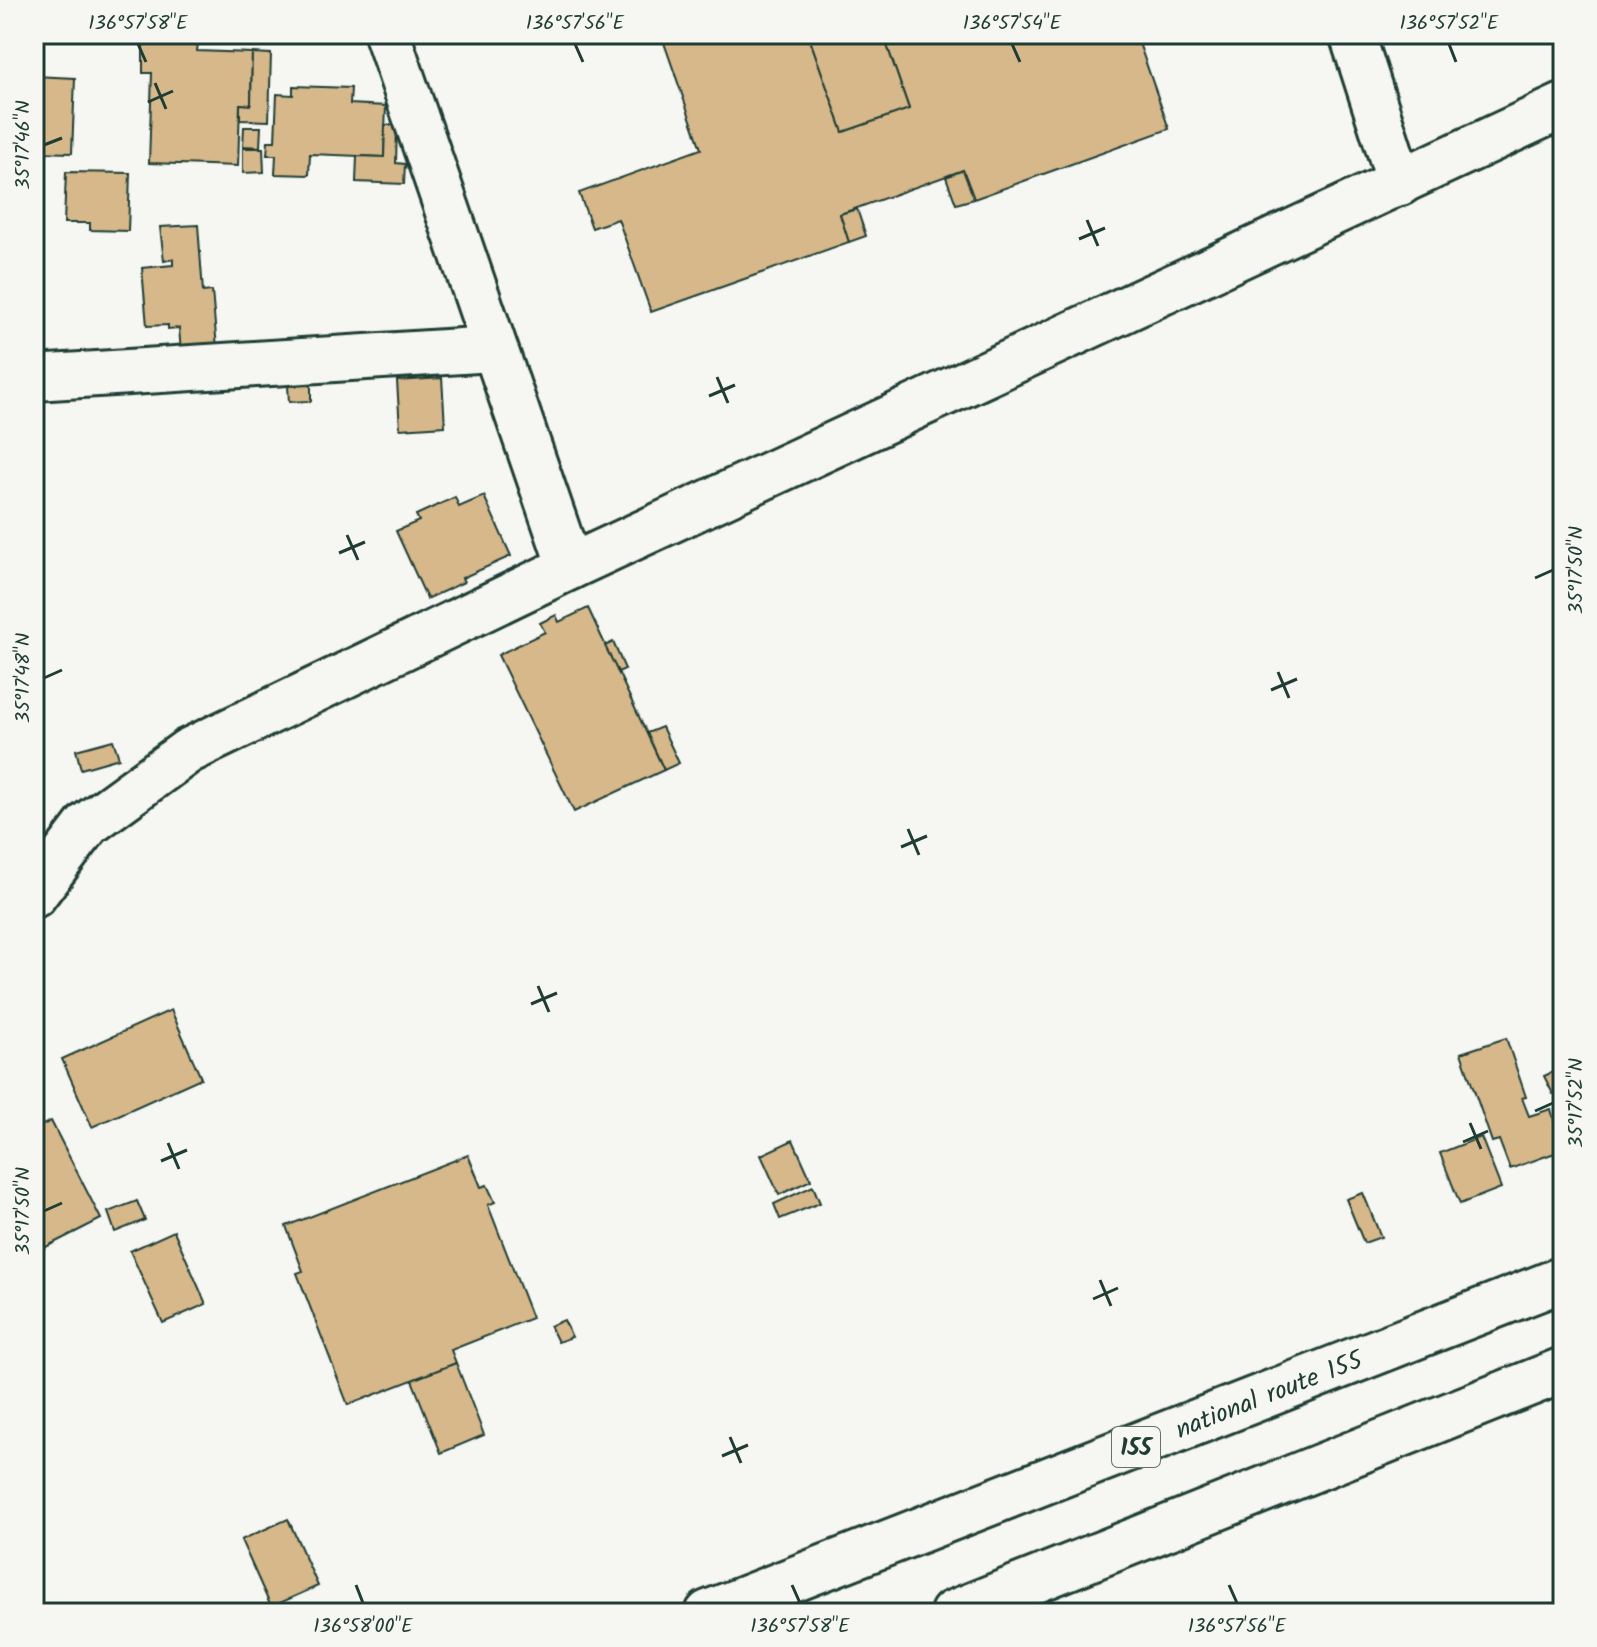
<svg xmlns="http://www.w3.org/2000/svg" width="1597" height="1647" font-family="Kalam,sans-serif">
  <rect width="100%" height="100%" fill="#f6f6f2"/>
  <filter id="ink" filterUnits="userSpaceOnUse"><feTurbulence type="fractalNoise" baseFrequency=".0125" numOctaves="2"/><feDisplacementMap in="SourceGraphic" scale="16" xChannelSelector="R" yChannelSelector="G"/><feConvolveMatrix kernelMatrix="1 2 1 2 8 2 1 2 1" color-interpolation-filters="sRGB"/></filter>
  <g filter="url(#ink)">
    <g fill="#d6b88a" stroke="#1f3d34" stroke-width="2">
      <path d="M661,34h147l35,98 66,-23 -26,-75h270l-15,6 31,89 -195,70 -11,-29 -123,44 9,28 -198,70 -33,-93 -26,9 -13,-35 122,-44z"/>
      <path d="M808,34h75l26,75 -66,23z"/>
      <path d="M143,41l55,2 -1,8 55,2 -1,52 -11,-1 -2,62 -89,-3 3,-90h-9z"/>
      <path d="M252,53l19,1 -2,67 -29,-1v-16l11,1z"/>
      <path d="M34,76l41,2 -3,75 -38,-1z"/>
      <path d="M293,86l58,2 -1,16 36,2 -2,51 -74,-3 -1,21 -34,-1 1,-19h-9l1,-14h7l2,-47 16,1z"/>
      <path d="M385,125h12l-1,38 9,1 -1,20 -48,-2 1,-26 27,1z"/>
      <path d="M244,127h17l-1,20 -17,-1z"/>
      <path d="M243,148h20l1,24 -21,1z"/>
      <path d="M963,170l11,29 -18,5 -10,-27z"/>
      <path d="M66,172l64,1 -2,58 -38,-1v-7h-26z"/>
      <path d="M857,209l9,27 -17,6 -9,-28z"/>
      <path d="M198,225l5,67 9,-1 5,57 -36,4 -2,-24 -11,1v-4l-21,1 -5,-58 31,-3v-6l-9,2 -4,-34z"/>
      <path d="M442,378l3,48 -45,3 -3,-48z"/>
      <path d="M311,385v16l-22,1 -1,-16z"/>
      <path d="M484,496l27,60 -49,22 2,4 -37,17 -31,-68 23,-10 -3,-6 39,-18 4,10z"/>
      <path d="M588,608l76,162 -90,42 -76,-157 47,-23 -5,-9 16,-8 3,7z"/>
      <path d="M613,642l12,27 -7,3 -13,-26z"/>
      <path d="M662,727l17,36 -15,7 -17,-37z"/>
      <path d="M113,740l6,18 -38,11 -5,-19z"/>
      <path d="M171,1010l30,68 -109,49 -30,-68z"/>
      <path d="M1506,1038l20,59 -4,1 7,18 22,-7 4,15 8,-3 -2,13 2,16 -53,19 -11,-29 -7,2 -31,-89z"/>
      <path d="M1555,1071l8,19 -10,4 -9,-18z"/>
      <path d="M51,1121l50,98 -67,34v-71l6,-3 -6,-12v-38z"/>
      <path d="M1481,1137l20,51 -41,16 -20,-51z"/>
      <path d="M793,1140l18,40 -32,15 -18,-40z"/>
      <path d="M468,1155l13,32 6,-2 8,17 -7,3 44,113 -81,32 5,13 -108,42 -51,-132 6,-2 -17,-45z"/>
      <path d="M813,1186l7,17 -40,16 -6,-15z"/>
      <path d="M1363,1193l18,44 -17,6 -18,-44z"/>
      <path d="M137,1201l8,19 -30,12 -7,-20z"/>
      <path d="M174,1231l32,73 -43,19 -33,-72z"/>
      <path d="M564,1320l8,17 -14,5 -8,-16z"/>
      <path d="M456,1363l28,72 -43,18 -29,-73z"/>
      <path d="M288,1519l30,67 -47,21 -30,-67z"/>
    </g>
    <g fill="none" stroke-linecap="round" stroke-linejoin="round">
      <defs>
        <g id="street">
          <path d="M387,34l183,533"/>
          <path d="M1352,34l48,149"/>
          <path d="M34,378l459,-29"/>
          <path d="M34,895l54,-71 100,-73 382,-184 993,-461"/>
        </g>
        <g id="highway">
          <path id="s1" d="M708,1613l855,-334"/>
          <path d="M953,1613l610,-243"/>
        </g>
      </defs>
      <use href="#street" stroke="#1f3d34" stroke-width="50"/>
      <use href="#highway" stroke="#1f3d34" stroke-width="50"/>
      <use href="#street" stroke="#f6f6f2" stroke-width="44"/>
      <use href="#highway" stroke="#f6f6f2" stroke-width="44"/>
    </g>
  </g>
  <path fill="none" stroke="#1f3d34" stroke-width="3" d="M138,44l8,18M575,44l8,18M1012,44l8,18M1449,44l7,18M155,83l11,26M148,102l25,-11M44,145l18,-7M1087,220l11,26M1079,239l26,-11M717,377l11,26M709,396l26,-11M347,535l11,25M339,553l26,-11M1535,578l18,-8M1278,672l11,26M44,678l18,-8M1271,690l26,-11M908,829l11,26M901,847l26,-11M538,986l11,26M531,1004l26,-11M1535,1111l18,-8M1470,1123l11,26M1463,1142l25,-11M168,1143l11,26M161,1161l26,-11M44,1211l18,-8M1100,1280l11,26M1093,1299l25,-11M730,1437l11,26M722,1456l26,-11M356,1585l7,18M792,1585l8,18M1229,1585l8,18"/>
  <g text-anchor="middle" stroke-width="8" stroke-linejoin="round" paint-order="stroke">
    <rect fill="#f6f6f2" stroke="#60746d" stroke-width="2" x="1112" y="1427" width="48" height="40" rx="6"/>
    <g font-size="24" font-weight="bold" fill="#1f3d34">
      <text x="1136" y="1455">155</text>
    </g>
    <g font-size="26" fill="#1f3d34" stroke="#f6f6f2">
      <text dy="9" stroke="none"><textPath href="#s1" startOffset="602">national route 155</textPath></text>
    </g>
  </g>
  <rect width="1597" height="1647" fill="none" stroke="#f6f6f2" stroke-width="88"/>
  <rect x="44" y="44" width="1509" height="1559" fill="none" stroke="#1f3d34" stroke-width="3"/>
  <g font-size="20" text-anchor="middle" fill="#1f3d34">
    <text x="138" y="29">136°57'58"E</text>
    <text x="575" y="29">136°57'56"E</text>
    <text x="1012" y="29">136°57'54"E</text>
    <text x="1449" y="29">136°57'52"E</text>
    <text transform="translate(22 145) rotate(-90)" y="7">35°17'46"N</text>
    <text transform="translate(1575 570) rotate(-90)" y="7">35°17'50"N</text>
    <text transform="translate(22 678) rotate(-90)" y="7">35°17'48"N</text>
    <text transform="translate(1575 1103) rotate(-90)" y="7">35°17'52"N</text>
    <text transform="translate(22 1211) rotate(-90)" y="7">35°17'50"N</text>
    <text x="363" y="1632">136°58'00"E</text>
    <text x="800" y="1632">136°57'58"E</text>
    <text x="1237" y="1632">136°57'56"E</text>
  </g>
</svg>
